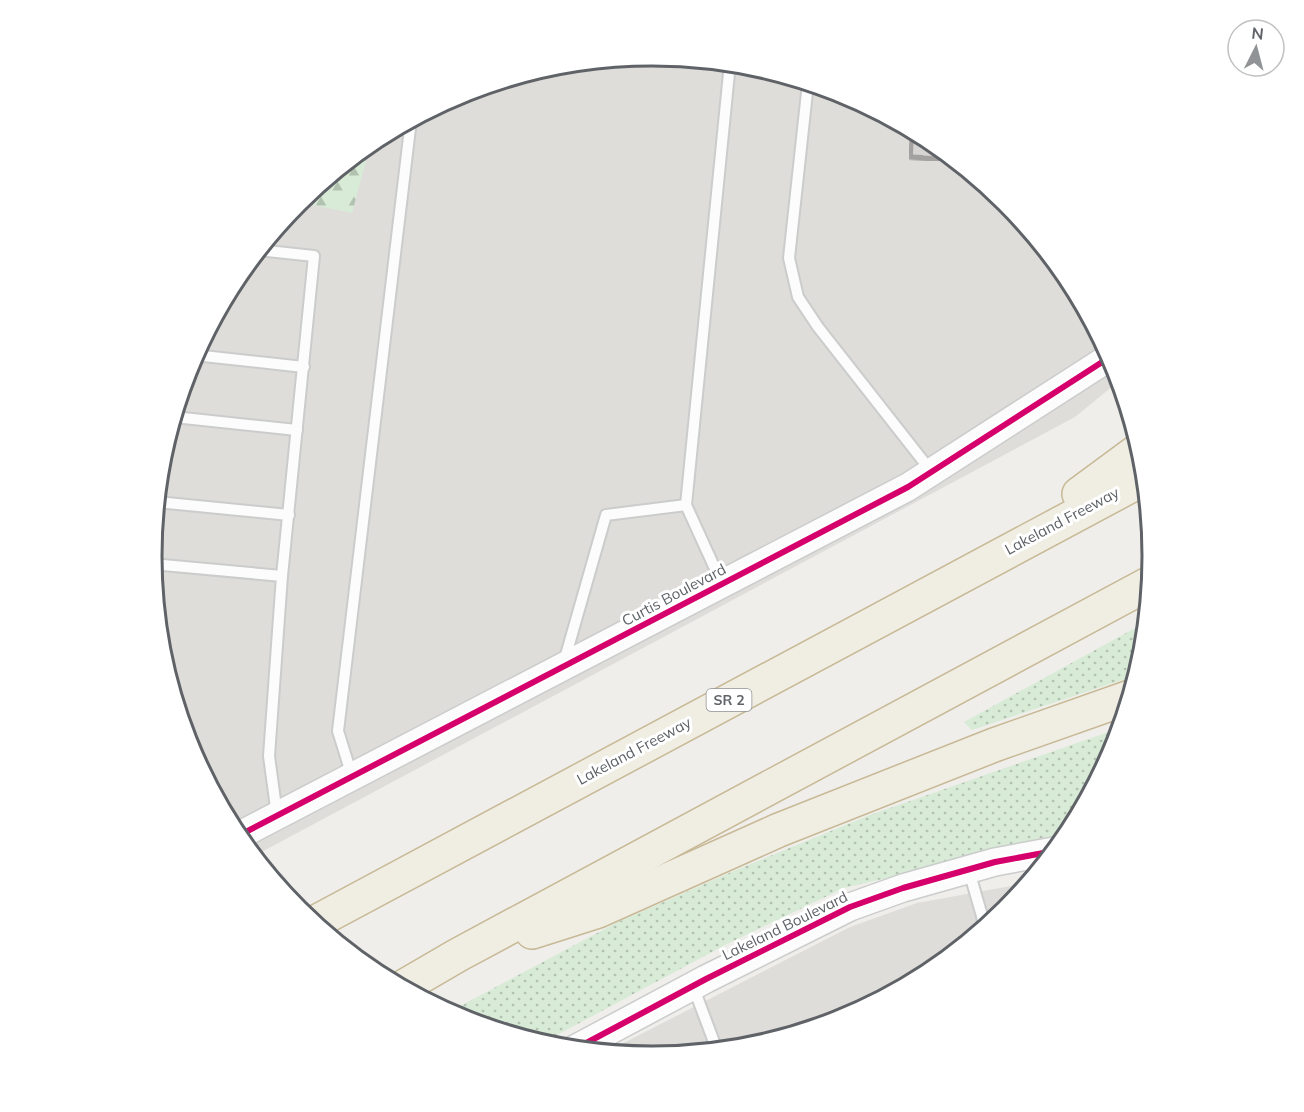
<svg xmlns="http://www.w3.org/2000/svg" width="1304" height="1112" font-family="Mulish,sans-serif">
  <defs>
    <pattern id="grass-dots" width="8" height="8" patternUnits="userSpaceOnUse" patternTransform="scale(1.5)"><rect width="8" height="8" fill="#d8ebd6"/><path d="M2 2h.1M6 6h.1" fill="none" stroke="#b2c2b1" stroke-width="1.8" stroke-linecap="round"/></pattern>
    <pattern id="forest-firs" width="22" height="20" patternUnits="userSpaceOnUse" patternTransform="scale(1.5)"><rect width="22" height="20" fill="#d8ebd6"/><path d="M5 1l3.5 6h-7zM16 11l3.5 6h-7z" fill="#b2c2b1"/></pattern>
    <filter id="shadow"><feDropShadow dx="-5.5" dy="5.5" stdDeviation="0" flood-color="#0004"/></filter>
  </defs>
  <rect width="100%" height="100%" fill="#efeeea"/>
  <g fill="#dfddda">
    <path d="M652,56l98,9 94,29 86,46 76,62 62,76 47,87 4,16 -44,36 -821,439 -18,-22 -47,-87 -28,-94 -9,-97 9,-98 29,-94 46,-86 62,-76 76,-62 87,-47 94,-28z"/>
    <path d="M1028,883l-22,27 -76,62 -87,47 -94,28 -97,9 -46,-4 244,-125 67,-24z"/>
  </g>
  <g fill="url(#grass-dots)">
    <path d="M1146,622l-3,32 -6,21 -165,55 -8,-8z"/>
    <path d="M1120,728l-6,20 -48,88 -222,52 -117,56 -185,99 -82,-25 -11,-6 167,-89 120,-53 134,-55z"/>
  </g>
  <path fill="url(#forest-firs)" d="M371,142l-19,71 -53,-11z"/>
  <path fill="#d6d5d3" filter="url(#shadow)" d="M915,132l15,8 22,18 -39,-4z"/>
  <g fill="none" stroke-linecap="round" stroke-linejoin="round">
    <defs>
      <g id="service">
        <path d="M808,83l-19,175 9,39 20,30 113,144"/>
        <path d="M258,250l56,6 -32,320"/>
        <path d="M194,355l110,12"/>
        <path d="M174,417l123,13"/>
        <path d="M157,502l132,13"/>
        <path d="M152,564l130,12 -13,180 8,59"/>
        <path d="M722,584l-36,-79 44,-442"/>
        <path d="M564,662l42,-147 80,-10"/>
        <path d="M352,776l-14,-45 73,-611"/>
        <path d="M969,871l13,45 2,12"/>
        <path d="M693,986l24,64"/>
        <path d="M604,1034l5,18"/>
      </g>
      <g id="tertiary">
        <path d="M238,836l670,-349 202,-130"/>
        <path d="M575,1049l131,-70 144,-72 53,-19 92,-26 59,-11"/>
      </g>
      <g id="motorway">
        <path d="M1079,494l61,-45"/>
        <path d="M314,923l831,-445"/>
        <path d="M532,932l66,-21 181,-81 215,-85 136,-48"/>
        <path d="M403,987l55,-32 692,-372"/>
      </g>
    </defs>
    <use href="#service" stroke="#cbcccc" stroke-width="14"/>
    <use href="#tertiary" stroke="#cbcccc" stroke-width="30"/>
    <use href="#motorway" stroke="#c8b996" stroke-width="36"/>
    <use href="#service" stroke="#fdfcfc" stroke-width="10"/>
    <use href="#tertiary" stroke="#fdfcfc" stroke-width="27"/>
    <use href="#motorway" stroke="#f0ede3" stroke-width="33"/>
    <defs>
      <g id="cycleway">
        <path d="M238,836l670,-349 202,-130"/>
        <path d="M575,1049l131,-70 144,-72 53,-19 92,-26 59,-11"/>
      </g>
    </defs>
    <use href="#cycleway" stroke="#fff" stroke-width="10"/>
    <use href="#cycleway" stroke="#d6006c" stroke-width="6"/>
  </g>
  <g text-anchor="middle" stroke-width="6" stroke-linejoin="round" paint-order="stroke">
    <rect fill="#fff" stroke="#8f9295" stroke-width="1.5" x="706.5" y="689" width="45" height="22" rx="4.5"/>
    <g font-size="14" font-weight="bold" fill="#5f6368">
      <text x="729" y="705">SR 2</text>
    </g>
    <g font-size="15" fill="#5f6368" stroke="#fff">
      <text transform="translate(1062 521) rotate(-28)" y="5">Lakeland Freeway</text>
      <text transform="translate(674 595) rotate(-28)" y="5">Curtis Boulevard</text>
      <text transform="translate(634 751) rotate(-28)" y="5">Lakeland Freeway</text>
      <text transform="translate(785 926) rotate(-26)" y="5">Lakeland Boulevard</text>
    </g>
  </g>
  <path d="M0 0H1304V1112H0ZM162 556a490 490 0 1 1 980 0a490 490 0 1 1-980 0Z" fill="#fff" fill-rule="evenodd"/>
  <path fill="none" stroke="#5f6368" stroke-width="3" d="M162 556a490 490 0 1 1 980 0a490 490 0 1 1-980 0Z"/>
  <g transform="translate(1256 48) rotate(6)"><circle r="28" fill="#ffffff" stroke="#bfc1c3" stroke-width="1.5"/>
  <path d="M0-4.5L10 22L0 15L-10 22Z" fill="#919496"/>
  <text y="-9" font-size="16" font-weight="bold" text-anchor="middle" fill="#5f6368">N</text>
  </g>
</svg>
